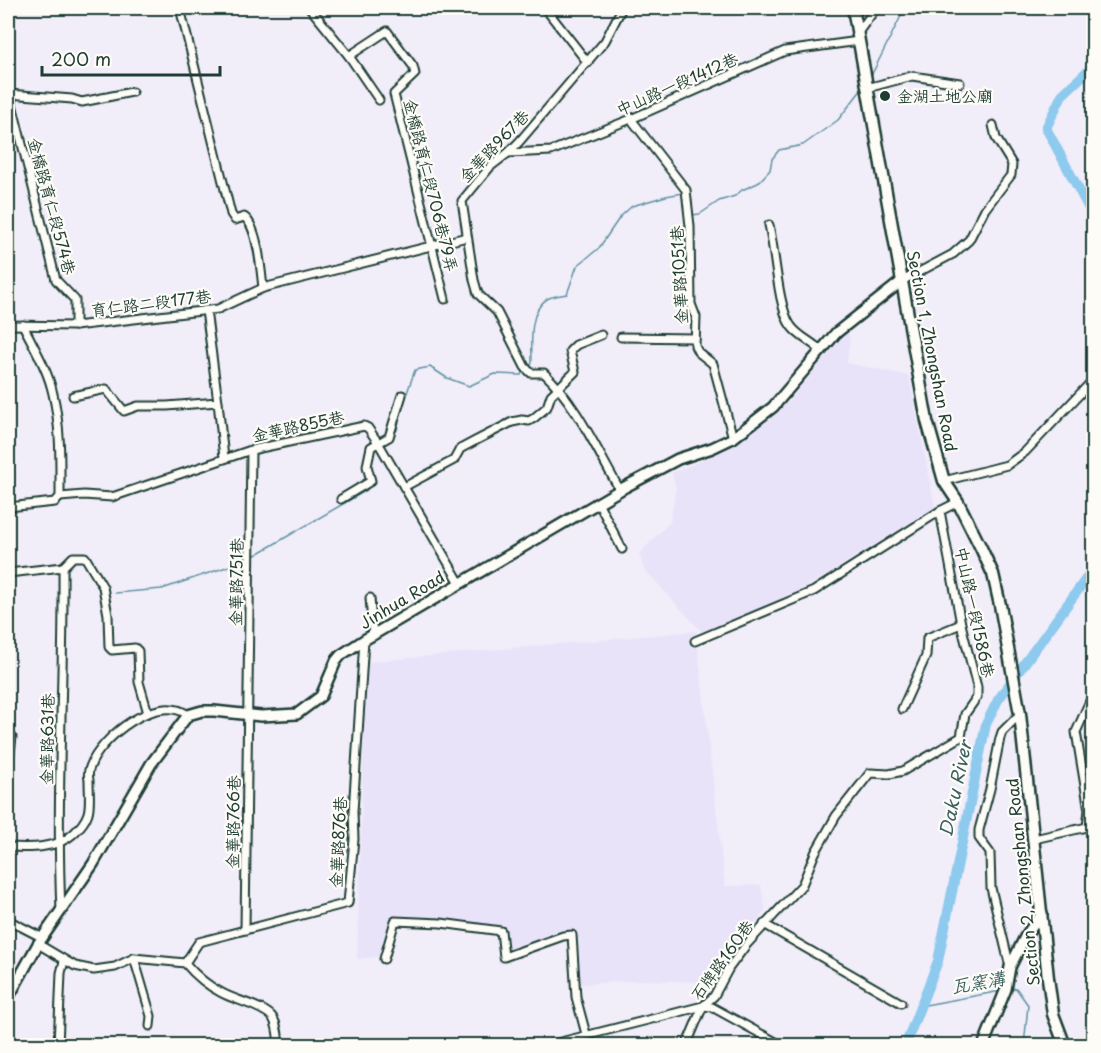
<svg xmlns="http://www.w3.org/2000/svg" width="1101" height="1053" font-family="'Playpen Sans','LXGW WenKai TC',sans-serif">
  <rect width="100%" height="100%" fill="#f1edf9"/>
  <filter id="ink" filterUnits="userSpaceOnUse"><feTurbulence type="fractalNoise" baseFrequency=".0167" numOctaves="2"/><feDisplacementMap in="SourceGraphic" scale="12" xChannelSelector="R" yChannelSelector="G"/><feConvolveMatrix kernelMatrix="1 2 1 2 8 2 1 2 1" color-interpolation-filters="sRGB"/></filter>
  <g filter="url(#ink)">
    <g fill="#e9e3fa">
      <path d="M846,332l4,5 -3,26 62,13 26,131 -120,75 -55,28 -57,23 -59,-64 -5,-15 31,-32 6,-34 -4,-15 42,-18 39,-23 36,-31 31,-38 13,-20z"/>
      <path d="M696,631l29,255 36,-1 4,25 -53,77 -17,-5 -49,-2 -74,5 -4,-45 -69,24 -4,-31 -64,-8 -36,1 -12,30 -26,3 9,-297z"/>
    </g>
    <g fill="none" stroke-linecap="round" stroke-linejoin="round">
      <g stroke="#6192a3" stroke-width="1.5">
        <path d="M870,78l35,-70"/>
        <path d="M691,215l9,-1 19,-13 16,-5 7,-6 16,-7 12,-13 2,-11 7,-9 24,-5 35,-25 24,-31"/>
        <path d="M530,366l2,-3c0,-19 -4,-52 15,-64 5,-3 14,-4 20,-5l10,-28 22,-18 21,-31 12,-11 34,-10 17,-3v12l3,7"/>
        <path d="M403,404l12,-34 15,-3 17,11 22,8 26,-12 26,1 3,-4"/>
        <path d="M393,435l4,-5 4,-19"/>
        <path d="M371,462l1,10"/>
        <path d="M252,557l115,-67 2,-5"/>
        <path d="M115,593l47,-4 85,-29"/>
        <path d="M1009,990l7,-2 12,17 -4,41"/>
        <path d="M920,1006l81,-15"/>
      </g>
      <g stroke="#8dcaed" stroke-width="10">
        <path d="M1094,65l-32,30 -16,33 48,90"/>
        <path d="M905,1046l33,-85 48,-237 12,-24 93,-128 3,-8"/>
      </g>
      <defs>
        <g id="minor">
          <path d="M180,8l51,206 4,6 9,-3c14,9 17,54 19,71"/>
          <path d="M310,8l39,48 30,44"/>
          <path d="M545,8l43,55"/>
          <path d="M857,34l19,-26"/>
          <path d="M349,56l38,-25 26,35 2,8 -21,20 51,205"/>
          <path d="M8,88l48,192 19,20v26"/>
          <path d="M867,88l45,-12 48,7"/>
          <path d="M9,94l63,5 10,3 50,-10"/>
          <path d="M631,119l55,71 4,36 1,78 5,13 -1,29 3,6 15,12 20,74"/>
          <path d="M508,153l43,-2 80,-32 154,-68 74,-10"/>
          <path d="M769,225c6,25 9,84 22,101 8,11 20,15 29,24"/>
          <path d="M902,281l51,-27 16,-14 16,-31 26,-34 1,-11 -16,-26 -3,-13"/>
          <path d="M8,325l67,1 143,-17 45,-21 204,-51"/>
          <path d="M621,337l74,1"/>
          <path d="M73,396l33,-7 18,22 14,-5h29l51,-4 -12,-92"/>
          <path d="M218,402l6,56"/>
          <path d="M944,481l63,-16 18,-13 69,-73"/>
          <path d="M404,487l50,-27 6,-11 15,-8 37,-19 10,-2 7,1 5,-3 13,-11 4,-12 24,-23 -5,-21 6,-6 25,-10"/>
          <path d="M620,490c-23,-39 -43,-86 -76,-117h-13l-6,-6 -28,-55 -19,-18 -4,-14 -12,-79 28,-34 18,-14 11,-11 86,-101 17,-33"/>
          <path d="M60,497l24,-2 28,2 139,-47 113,-24 4,2 11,16 81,139"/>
          <path d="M341,499l30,-18 -4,-15 4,-19 18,-10 13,-42"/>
          <path d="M598,502l24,47"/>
          <path d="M8,507l47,-5 5,-5c0,-35 1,-69 -7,-103 -5,-24 -19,-47 -30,-69"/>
          <path d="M63,567l10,-10h12l18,30 5,28 1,32 3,3 23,-2 3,3 1,31 9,31"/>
          <path d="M8,573l55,-6"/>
          <path d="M370,598l3,38"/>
          <path d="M695,641l119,-50 126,-80"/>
          <path d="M902,709l24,-53 1,-18 34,-14"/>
          <path d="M8,733l4,4 -4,32"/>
          <path d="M1034,839l53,-12 2,-17 -13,-78 18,-40"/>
          <path d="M8,847c21,1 49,2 65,-13 21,-19 16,-29 16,-54 -1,-5 -1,-9 1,-13 10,-29 67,-75 98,-52"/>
          <path d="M61,911c-5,-115 3,-229 2,-344"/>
          <path d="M8,920l35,18"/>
          <path d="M764,924l137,79"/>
          <path d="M245,930l6,-480"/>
          <path d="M38,944l37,22 19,4 21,-3 19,-9 51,5c11,13 21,22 37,30 12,7 44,14 51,25 5,8 5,18 6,28"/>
          <path d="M134,958l17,58 -1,10"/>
          <path d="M384,959l11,-38 46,2 60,8 3,26 59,-21 9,-1 4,62 10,37"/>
          <path d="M185,963l14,-21 149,-39 6,-64 -1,-27 11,-172"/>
          <path d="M1010,967l-19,-79 -1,-35 -11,-15v-8l11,-41 10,-51 2,-6 18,-18"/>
          <path d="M58,1046l3,-73 3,-12"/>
          <path d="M545,1046l158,-40 9,1 71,39"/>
          <path d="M686,1046l17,-40 11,-10 15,-28 18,-24 55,-59 13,-32 21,-37 34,-43 19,1 14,-3 58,-34 4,-23 12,-17v-10l-16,-63 -21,-113 18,-9"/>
        </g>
        <g id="tertiary">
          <path d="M8,998l30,-54 55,-80 58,-100 37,-49 14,-4h12l47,5 36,-2 24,-18 15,-35 5,-6 23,-15 261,-153 53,-28 34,-11 21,-10 40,-31 63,-74 66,-52"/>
          <path d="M983,1046l23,-57 4,-22 15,-30 17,-24"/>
        </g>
        <path id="secondary" d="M853,8l74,413 17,60 14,21 23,46 12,26 7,31 20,109 28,264 5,36 12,32"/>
      </defs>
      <use href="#minor" stroke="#1f3d34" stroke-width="11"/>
      <use href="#tertiary" stroke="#1f3d34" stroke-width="14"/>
      <use href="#secondary" stroke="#1f3d34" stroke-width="15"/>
      <use href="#minor" stroke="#fdfcf7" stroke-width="7"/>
      <use href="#tertiary" stroke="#fdfcf7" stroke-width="9"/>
      <use href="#secondary" stroke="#fdfcf7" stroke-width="10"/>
    </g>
  </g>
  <circle fill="#1f3d34" stroke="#fdfcf7" stroke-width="2" cx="885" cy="96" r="6"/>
  <g text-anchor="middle" stroke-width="4.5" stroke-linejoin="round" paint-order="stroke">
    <g font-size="16" fill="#1f3d34" stroke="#fdfcf7">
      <text transform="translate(677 84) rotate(-24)" y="6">中山路一段1412巷</text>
      <text transform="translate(494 146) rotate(-46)" y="6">金華路967巷</text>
      <text transform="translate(431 185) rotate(76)" y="6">金橋路育仁段706巷79弄</text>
      <text transform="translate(52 206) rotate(75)" y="6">金橋路育仁段574巷</text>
      <text transform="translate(679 275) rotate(-93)" y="6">金華路1051巷</text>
      <text transform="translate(151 303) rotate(-7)" y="6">育仁路二段177巷</text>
      <text transform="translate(932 351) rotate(79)" y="6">Section 1, Zhongshan Road</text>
      <text transform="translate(298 426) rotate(-12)" y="6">金華路855巷</text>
      <text transform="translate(236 582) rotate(-89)" y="6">金華路751巷</text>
      <text transform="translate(402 600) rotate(-31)" y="6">Jinhua Road</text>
      <text transform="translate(975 612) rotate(78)" y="6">中山路一段1586巷</text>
      <text transform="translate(47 739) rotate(-89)" y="6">金華路631巷</text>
      <text transform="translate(233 822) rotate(-89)" y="6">金華路766巷</text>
      <text transform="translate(338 842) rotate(-87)" y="6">金華路876巷</text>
      <text transform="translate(1023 882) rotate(-96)" y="6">Section 2, Zhongshan Road</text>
      <text transform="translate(722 960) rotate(-54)" y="6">石牌路160巷</text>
    </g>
    <g font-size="16" fill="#1f3d34" stroke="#fdfcf7" text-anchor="start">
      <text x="897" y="102">金湖土地公廟</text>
    </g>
    <g font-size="18" font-style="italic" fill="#3a6062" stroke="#fdfcf7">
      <text transform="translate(956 789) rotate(-78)" y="6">Daku River</text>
      <text transform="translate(978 983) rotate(-10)" y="6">瓦窯溝</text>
    </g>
  </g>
  <rect width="1101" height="1053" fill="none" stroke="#fdfcf7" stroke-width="30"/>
  <rect x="15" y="15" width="1071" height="1023" fill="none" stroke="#1f3d34" stroke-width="2" filter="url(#ink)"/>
  <path d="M42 66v9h178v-9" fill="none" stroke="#1f3d34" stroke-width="3"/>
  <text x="51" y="66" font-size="18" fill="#1f3d34" stroke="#fdfcf7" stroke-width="4.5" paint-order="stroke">200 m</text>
</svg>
